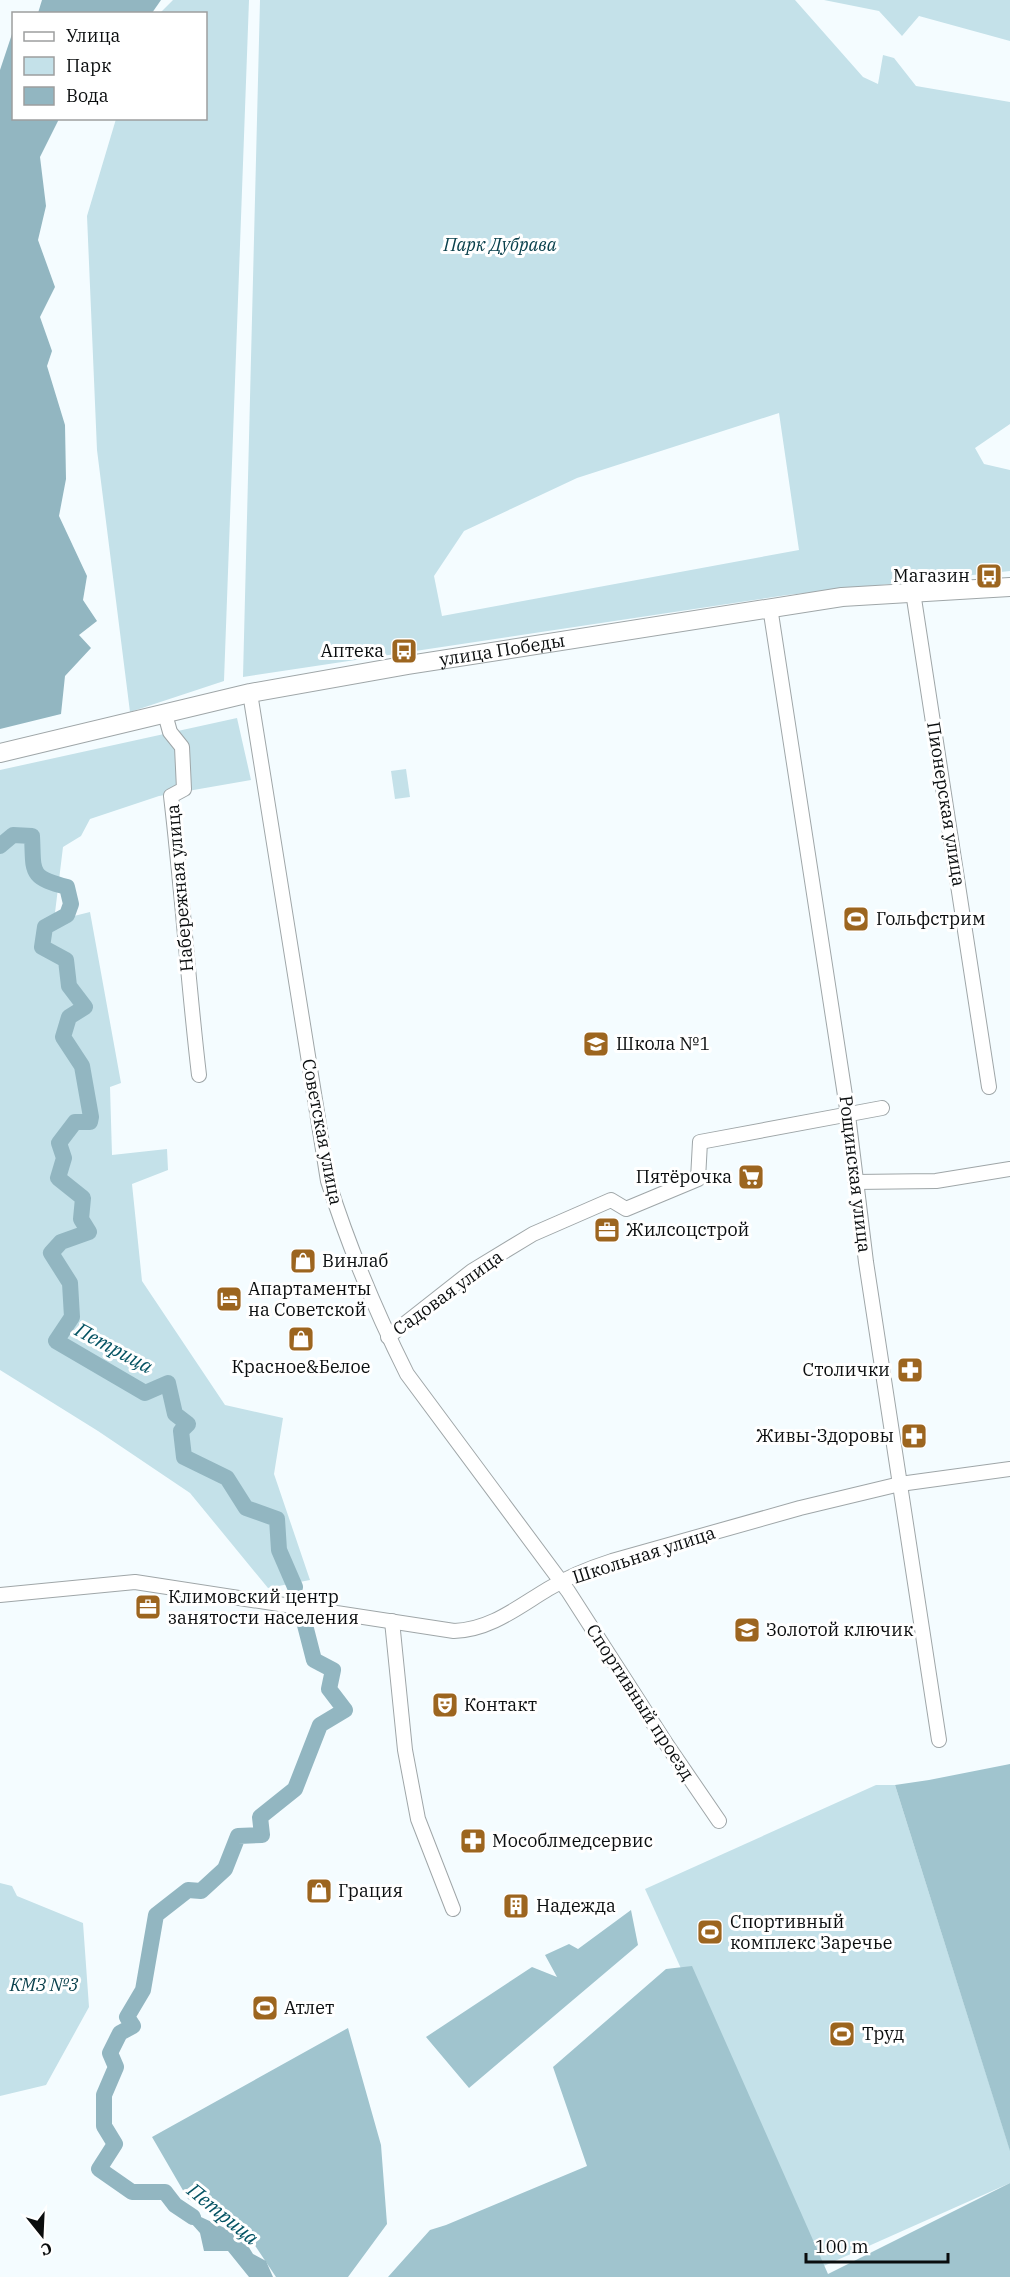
<svg xmlns="http://www.w3.org/2000/svg" width="1010" height="2277" font-family="'IBM Plex Serif',serif">
  <rect width="100%" height="100%" fill="#f4fcff"/>
  <g fill="#c4e1e9" fill-rule="evenodd">
    <path d="M173,0h76l-25,681 -94,31 -33,-262 -10,-234 29,-97 90,-1v-104l-46,-1z"/>
    <path d="M260,0h535l68,77 15,7 5,-29 11,3 22,28 94,16v322l-35,24 9,16 26,6v101l-223,24 -544,82zM779,413l20,137 -357,66 -8,-40 30,-45 113,-53z"/>
    <path d="M824,0h186v41l-91,-25 -17,20 -23,-25z"/>
    <path d="M237,718l14,62 -92,16 -69,23 -9,17 -18,11 -9,74 36,-9 31,171 -11,4 2,68 55,-6 1,21 -36,14 10,97 83,124 58,13 -9,56 36,106 -42,8 -78,-95 -92,-62 -98,-61v-600z"/>
    <path d="M406,769l4,28 -15,2 -4,-28z"/>
    <path d="M876,1785h19l115,365v33l-193,86 -172,-380z"/>
    <path d="M0,1883l12,3 5,10 66,27 6,84 -43,78 -46,11z"/>
  </g>
  <g fill="#a0c4ce">
    <path d="M1010,1764v387l-115,-366 34,-5z"/>
    <path d="M631,1910l7,35 -169,143 -43,-51 106,-70 25,10 -12,-22 24,-11 9,5z"/>
    <path d="M692,1966l136,308 182,-91v94h-622l42,-47 16,-5 141,-59 -34,-99 113,-98z"/>
    <path d="M348,2028l33,117 6,79 -39,53h-72l-30,-45 -58,-33 -36,-62z"/>
  </g>
  <g fill="#92b6c1">
    <path d="M42,0h119l-9,13h-114z"/>
    <path d="M13,31l1,87 45,1 -19,38 6,49 -8,34 17,47 -15,30 12,34 -5,15 18,59 1,54 -7,37 28,60 -4,24 14,21 -18,14 12,13 -26,28 -4,38 -61,15v-659z"/>
    <path d="M175,2205l67,31 11,18 13,7 7,16h-24l-21,-26h-24l-4,-18z"/>
  </g>
  <g fill="none" stroke-linecap="round" stroke-linejoin="round">
    <g stroke="#92b6c1" stroke-width="16">
      <path d="M0,846l13,-11 19,1c2,36 -4,41 35,51l4,17 -4,11 -22,12 -3,20 24,13 3,26 16,21 -16,10 -6,20 19,29 9,51 -1,5h-15l-16,21 5,15 -6,20 25,20 -2,21 8,13 -28,10 -10,11 19,30 2,34 -16,24 89,52 23,-10 7,31 13,10 -7,7 3,26 43,21 19,30 31,11 2,31 16,37"/>
      <path d="M193,2217l-18,-12 -10,-13h-33l-33,-23 16,-25 -11,-18v-31l12,-28 -6,-14 10,-20 13,-7 -6,-9 16,-27 13,-75 32,-25 13,1 24,-22 13,-33 24,-1 -2,-18 35,-28 25,-64 25,-15 -16,-21 4,-19 -19,-10 -9,-35"/>
    </g>
    <defs>
      <g id="minor">
        <path d="M913,592l76,495"/>
        <path d="M770,607l78,508 18,147 73,478"/>
        <path d="M250,693l78,488c21,66 48,131 79,193l161,217 99,154 52,76"/>
        <path d="M165,714l5,18 12,15 2,42 -13,7c11,93 17,186 28,279"/>
        <path d="M855,1182l81,-1 74,-12"/>
        <path d="M388,1337l84,-66 61,-37 78,-34 15,9 72,-30 2,-37 182,-34"/>
        <path d="M0,1595l135,-13 319,49c36,-1 64,-24 94,-42 20,-12 42,-21 64,-28l188,-53 100,-24 110,-15"/>
        <path d="M392,1621l13,129 13,69 35,90"/>
      </g>
      <g id="major">
        <path id="s1" d="M0,753l250,-60 158,-28 434,-68 168,-10"/>
      </g>
    </defs>
    <use href="#minor" stroke="#9fa6a8" stroke-width="16"/>
    <use href="#major" stroke="#9fa6a8" stroke-width="20"/>
    <use href="#minor" stroke="#fff" stroke-width="14"/>
    <use href="#major" stroke="#fff" stroke-width="18"/>
  </g>
  <defs>
    <symbol id="bus-square" viewBox="-11 -11 22 22"><rect x="-9" y="-9" width="18" height="18" rx="4" fill="#9c651f" stroke="#fff"/><path d="M-5-6H5V4H4V6H2V4H-2V6H-4V4H-5ZM-3.5-4V0h7V-4ZM-3.5 1.2v1.5H-2V1.2ZM2 1.2v1.5H3.5V1.2Z" fill="#fff"/></symbol>
    <symbol id="stadium-square" viewBox="-11 -11 22 22"><rect x="-9" y="-9" width="18" height="18" rx="4" fill="#9c651f" stroke="#fff"/><path d="M0-5a6.5 5 0 1 0 0 10a6.5 5 0 1 0 0-10ZM-3.5-1.8h7v3.6h-7Z" fill="#fff"/></symbol>
    <symbol id="school-square" viewBox="-11 -11 22 22"><rect x="-9" y="-9" width="18" height="18" rx="4" fill="#9c651f" stroke="#fff"/><path d="M0-5L7-2L0 1L-7-2ZM-4 1L0 2.5L4 1V4Q0 6-4 4Z" fill="#fff"/></symbol>
    <symbol id="supermarket-square" viewBox="-11 -11 22 22"><rect x="-9" y="-9" width="18" height="18" rx="4" fill="#9c651f" stroke="#fff"/><path d="M-6-5.5h2.5l.6 2H6L4.5 2H-2.5L-4.4-4H-6ZM-1.5 3.2a1.3 1.3 0 1 0 .1 0ZM3 3.2a1.3 1.3 0 1 0 .1 0Z" fill="#fff"/></symbol>
    <symbol id="office-square" viewBox="-11 -11 22 22"><rect x="-9" y="-9" width="18" height="18" rx="4" fill="#9c651f" stroke="#fff"/><path d="M-6-3h4V-5.5h4V-3h4V5H-6ZM-1-4.5V-3h2v-1.5ZM-6 0V1H6V0Z" fill="#fff"/></symbol>
    <symbol id="shop-square" viewBox="-11 -11 22 22"><rect x="-9" y="-9" width="18" height="18" rx="4" fill="#9c651f" stroke="#fff"/><path d="M-5-2.5h2.3a2.7 3.5 0 0 1 5.4 0H5L5.5 6h-11ZM-1.5-2.5h3a1.5 2.3 0 0 0-3 0Z" fill="#fff"/></symbol>
    <symbol id="hotel-square" viewBox="-11 -11 22 22"><rect x="-9" y="-9" width="18" height="18" rx="4" fill="#9c651f" stroke="#fff"/><path d="M-6-4.5h1.5V1H6V5H4.5V3h-9V5H-6ZM-4 0a1.8 1.8 0 1 1 3.6 0ZM.5 0V-2.5h3Q6-2.5 6 0Z" fill="#fff"/></symbol>
    <symbol id="pharmacy-square" viewBox="-11 -11 22 22"><rect x="-9" y="-9" width="18" height="18" rx="4" fill="#9c651f" stroke="#fff"/><path d="M-2-6h4v4h4v4h-4v4h-4v-4h-4v-4h4Z" fill="#fff"/></symbol>
    <symbol id="theatre-square" viewBox="-11 -11 22 22"><rect x="-9" y="-9" width="18" height="18" rx="4" fill="#9c651f" stroke="#fff"/><path d="M-5-5.5Q0-4 5-5.5V0Q5 5 0 6Q-5 5-5 0ZM-3.3-2.5H-1v1.5H-3.3ZM1-2.5H3.3v1.5H1ZM-2.8 1Q0 5.5 2.8 1Z" fill="#fff"/></symbol>
    <symbol id="building-square" viewBox="-11 -11 22 22"><rect x="-9" y="-9" width="18" height="18" rx="4" fill="#9c651f" stroke="#fff"/><path d="M-4-6H4V6H1V3H-1V6H-4ZM-2.5-4.3h1.7v1.8h-1.7ZM.8-4.3h1.7v1.8H.8ZM-2.5-1h1.7V.8h-1.7ZM.8-1h1.7V.8H.8Z" fill="#fff"/></symbol>
  </defs>
  <g fill-rule="evenodd">
    <use href="#bus-square" x="974" y="561" width="30" height="30"/>
    <use href="#bus-square" x="389" y="636" width="30" height="30"/>
    <use href="#stadium-square" x="841" y="904" width="30" height="30"/>
    <use href="#school-square" x="581" y="1029" width="30" height="30"/>
    <use href="#supermarket-square" x="736" y="1162" width="30" height="30"/>
    <use href="#office-square" x="592" y="1215" width="30" height="30"/>
    <use href="#shop-square" x="288" y="1246" width="30" height="30"/>
    <use href="#hotel-square" x="214" y="1284" width="30" height="30"/>
    <use href="#shop-square" x="286" y="1324" width="30" height="30"/>
    <use href="#pharmacy-square" x="895" y="1355" width="30" height="30"/>
    <use href="#pharmacy-square" x="899" y="1421" width="30" height="30"/>
    <use href="#office-square" x="133" y="1592" width="30" height="30"/>
    <use href="#school-square" x="732" y="1615" width="30" height="30"/>
    <use href="#theatre-square" x="430" y="1690" width="30" height="30"/>
    <use href="#pharmacy-square" x="458" y="1826" width="30" height="30"/>
    <use href="#shop-square" x="304" y="1876" width="30" height="30"/>
    <use href="#building-square" x="501" y="1891" width="30" height="30"/>
    <use href="#stadium-square" x="695" y="1917" width="30" height="30"/>
    <use href="#stadium-square" x="250" y="1993" width="30" height="30"/>
    <use href="#stadium-square" x="827" y="2019" width="30" height="30"/>
  </g>
  <g text-anchor="middle" stroke-width="6" stroke-linejoin="round" paint-order="stroke">
    <g font-size="18" font-style="italic" fill="#09404c" stroke="#fff">
      <text x="500" y="251">Парк Дубрава</text>
      <text x="44" y="1991">КМЗ №3</text>
    </g>
    <g font-size="18" fill="#0a0d0e" stroke="#fff" text-anchor="start">
      <text x="970" y="582" text-anchor="end">Магазин</text>
      <text x="384" y="657" text-anchor="end">Аптека</text>
      <text x="876" y="925">Гольфстрим</text>
      <text x="616" y="1050">Школа №1</text>
      <text x="732" y="1183" text-anchor="end">Пятёрочка</text>
      <text x="626" y="1236">Жилсоцстрой</text>
      <text x="322" y="1267">Винлаб</text>
      <text x="248" y="1295">Апартаменты<tspan x="248" dy="21">на Советской</tspan></text>
      <text x="301" y="1373" text-anchor="middle">Красное&amp;Белое</text>
      <text x="890" y="1376" text-anchor="end">Столички</text>
      <text x="894" y="1442" text-anchor="end">Живы-Здоровы</text>
      <text x="168" y="1603">Климовский центр<tspan x="168" dy="21">занятости населения</tspan></text>
      <text x="766" y="1636">Золотой ключик</text>
      <text x="464" y="1711">Контакт</text>
      <text x="492" y="1847">Мособлмедсервис</text>
      <text x="338" y="1897">Грация</text>
      <text x="536" y="1912">Надежда</text>
      <text x="730" y="1928">Спортивный<tspan x="730" dy="21">комплекс Заречье</tspan></text>
      <text x="284" y="2014">Атлет</text>
      <text x="862" y="2040">Труд</text>
    </g>
    <g font-size="18" fill="#0a0d0e" stroke="#fff">
      <text dy="6" stroke="none"><textPath href="#s1" startOffset="513">улица Победы</textPath></text>
      <text transform="translate(946 804) rotate(81)" y="6">Пионерская улица</text>
      <text transform="translate(180 888) rotate(-95)" y="6">Набережная улица</text>
      <text transform="translate(322 1132) rotate(79)" y="6">Советская улица</text>
      <text transform="translate(855 1174) rotate(83)" y="6">Рощинская улица</text>
      <text transform="translate(448 1293) rotate(-36)" y="6">Садовая улица</text>
      <text transform="translate(644 1555) rotate(-18)" y="6">Школьная улица</text>
      <text transform="translate(640 1702) rotate(57)" y="6">Спортивный проезд</text>
    </g>
    <g font-size="20" font-style="italic" fill="#045363" stroke="#fff">
      <text transform="translate(114 1348) rotate(28)" y="7">Петрица</text>
      <text transform="translate(223 2214) rotate(39)" y="7">Петрица</text>
    </g>
  </g>
  <rect x="12" y="12" width="195" height="108" fill="#ffffff" stroke="#9d9e9f" stroke-width="1.5"/>
  <rect x="24" y="32" width="30" height="9" fill="#ffffff" stroke="#9d9e9f" stroke-width="1.5"/>
  <text x="66" y="42" font-size="18" fill="#0a0d0e">Улица</text>
  <rect x="24" y="57" width="30" height="18" fill="#c4e1e9" stroke="#9d9e9f" stroke-width="1.5"/>
  <text x="66" y="72" font-size="18" fill="#0a0d0e">Парк</text>
  <rect x="24" y="87" width="30" height="18" fill="#92b6c1" stroke="#9d9e9f" stroke-width="1.5"/>
  <text x="66" y="102" font-size="18" fill="#0a0d0e">Вода</text>
  <g transform="translate(42 2235) rotate(162)" stroke="#ffffff" stroke-width="4.5" paint-order="stroke">
  <path d="M0-4.5L10 22L0 15L-10 22Z" fill="#0a0d0e"/>
  <text y="-9" font-size="16" font-weight="bold" text-anchor="middle" fill="#0a0d0e">С</text>
  </g>
  <path d="M806 2253v9h142v-9" fill="none" stroke="#0a0d0e" stroke-width="3"/>
  <text x="815" y="2253" font-size="18" fill="#0a0d0e" stroke="#ffffff" stroke-width="4.5" paint-order="stroke">100 m</text>
</svg>
